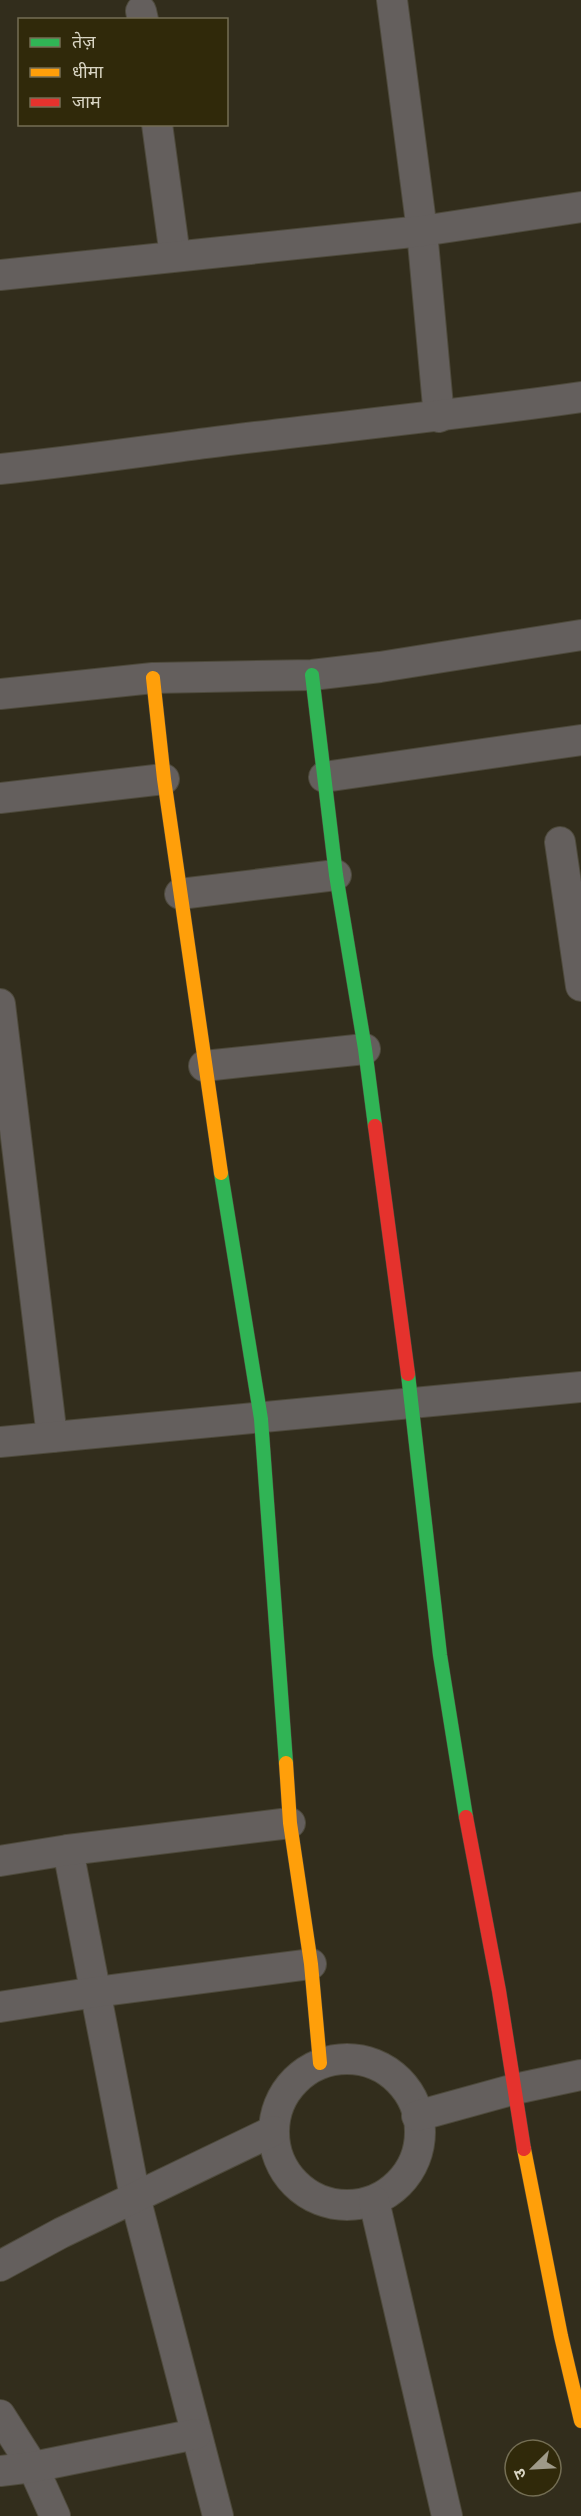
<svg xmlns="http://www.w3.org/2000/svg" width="581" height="2516" font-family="'Golos Text','Noto Sans Devanagari',sans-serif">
  <rect width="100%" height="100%" fill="#322d1c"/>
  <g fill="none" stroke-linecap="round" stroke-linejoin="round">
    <defs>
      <g id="street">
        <path d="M392,0l30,231 17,186"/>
        <path d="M141,11l2,9"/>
        <path d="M157,124l18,132"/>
        <path d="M0,275l422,-44 159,-24"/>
        <path d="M0,469c69,-7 138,-17 207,-26 125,-16 250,-28 374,-46"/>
        <path d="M0,694l153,-16 159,-3 68,-8 201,-32"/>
        <path d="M324,777l257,-37"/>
        <path d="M0,798l164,-19"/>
        <path d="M560,842l21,144"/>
        <path d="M180,894l156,-19"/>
        <path d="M0,1004l52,433"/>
        <path d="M204,1066l161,-17"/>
        <path d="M0,1442l581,-55"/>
        <path d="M68,1850l67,347 83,319"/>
        <path d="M0,1861l68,-11 222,-27"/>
        <path d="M0,2007l96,-15 215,-28"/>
        <circle cx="347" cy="2132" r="73"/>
        <path d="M417,2116l98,-27 66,-14"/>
        <path d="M374,2201l73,315"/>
        <path d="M0,2266l61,-33 212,-102"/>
        <path d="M0,2415l33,52 22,49"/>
        <path d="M0,2471l33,-4 163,-33"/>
      </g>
      <g id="fast">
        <path d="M312,675l24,200 29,174 10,77"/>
        <path d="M221,1173l40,246 25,344"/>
        <path d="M408,1374l32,281 26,162"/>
      </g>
      <g id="slow">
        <path d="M153,678l11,101 57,394"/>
        <path d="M286,1763l4,60 21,141 9,99"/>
        <path d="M524,2149l37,187 20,85"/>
      </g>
      <g id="jam">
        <path d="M375,1126l33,248"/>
        <path d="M466,1817l33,174 25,158"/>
      </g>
    </defs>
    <use href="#street" stroke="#4e4a3c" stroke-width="32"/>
    <use href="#fast" stroke="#4e4a3c" stroke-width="15"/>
    <use href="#slow" stroke="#4e4a3c" stroke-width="15"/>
    <use href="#jam" stroke="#4e4a3c" stroke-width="15"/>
    <use href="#street" stroke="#645f5d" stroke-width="30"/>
    <use href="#fast" stroke="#30b455" stroke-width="14"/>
    <use href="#slow" stroke="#ff9f0a" stroke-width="14"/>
    <use href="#jam" stroke="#e5322d" stroke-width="14"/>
  </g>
  <rect x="18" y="18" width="210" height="108" fill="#30290a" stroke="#746e54" stroke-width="1.5"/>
  <rect x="30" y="38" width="30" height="9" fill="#30b455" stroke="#746e54" stroke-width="1.5"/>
  <text x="72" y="48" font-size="18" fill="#d9d5c4">तेज़</text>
  <rect x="30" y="68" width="30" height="9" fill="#ff9f0a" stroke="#746e54" stroke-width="1.5"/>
  <text x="72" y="78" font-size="18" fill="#d9d5c4">धीमा</text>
  <rect x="30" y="98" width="30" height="9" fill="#e5322d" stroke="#746e54" stroke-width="1.5"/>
  <text x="72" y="108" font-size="18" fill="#d9d5c4">जाम</text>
  <g transform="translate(533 2468) rotate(246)"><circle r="28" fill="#30290a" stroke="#746e54" stroke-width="1.5"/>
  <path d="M0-4.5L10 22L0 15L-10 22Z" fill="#9f9a89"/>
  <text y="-9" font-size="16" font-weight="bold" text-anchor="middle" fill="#d9d5c4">उ</text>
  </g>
</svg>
